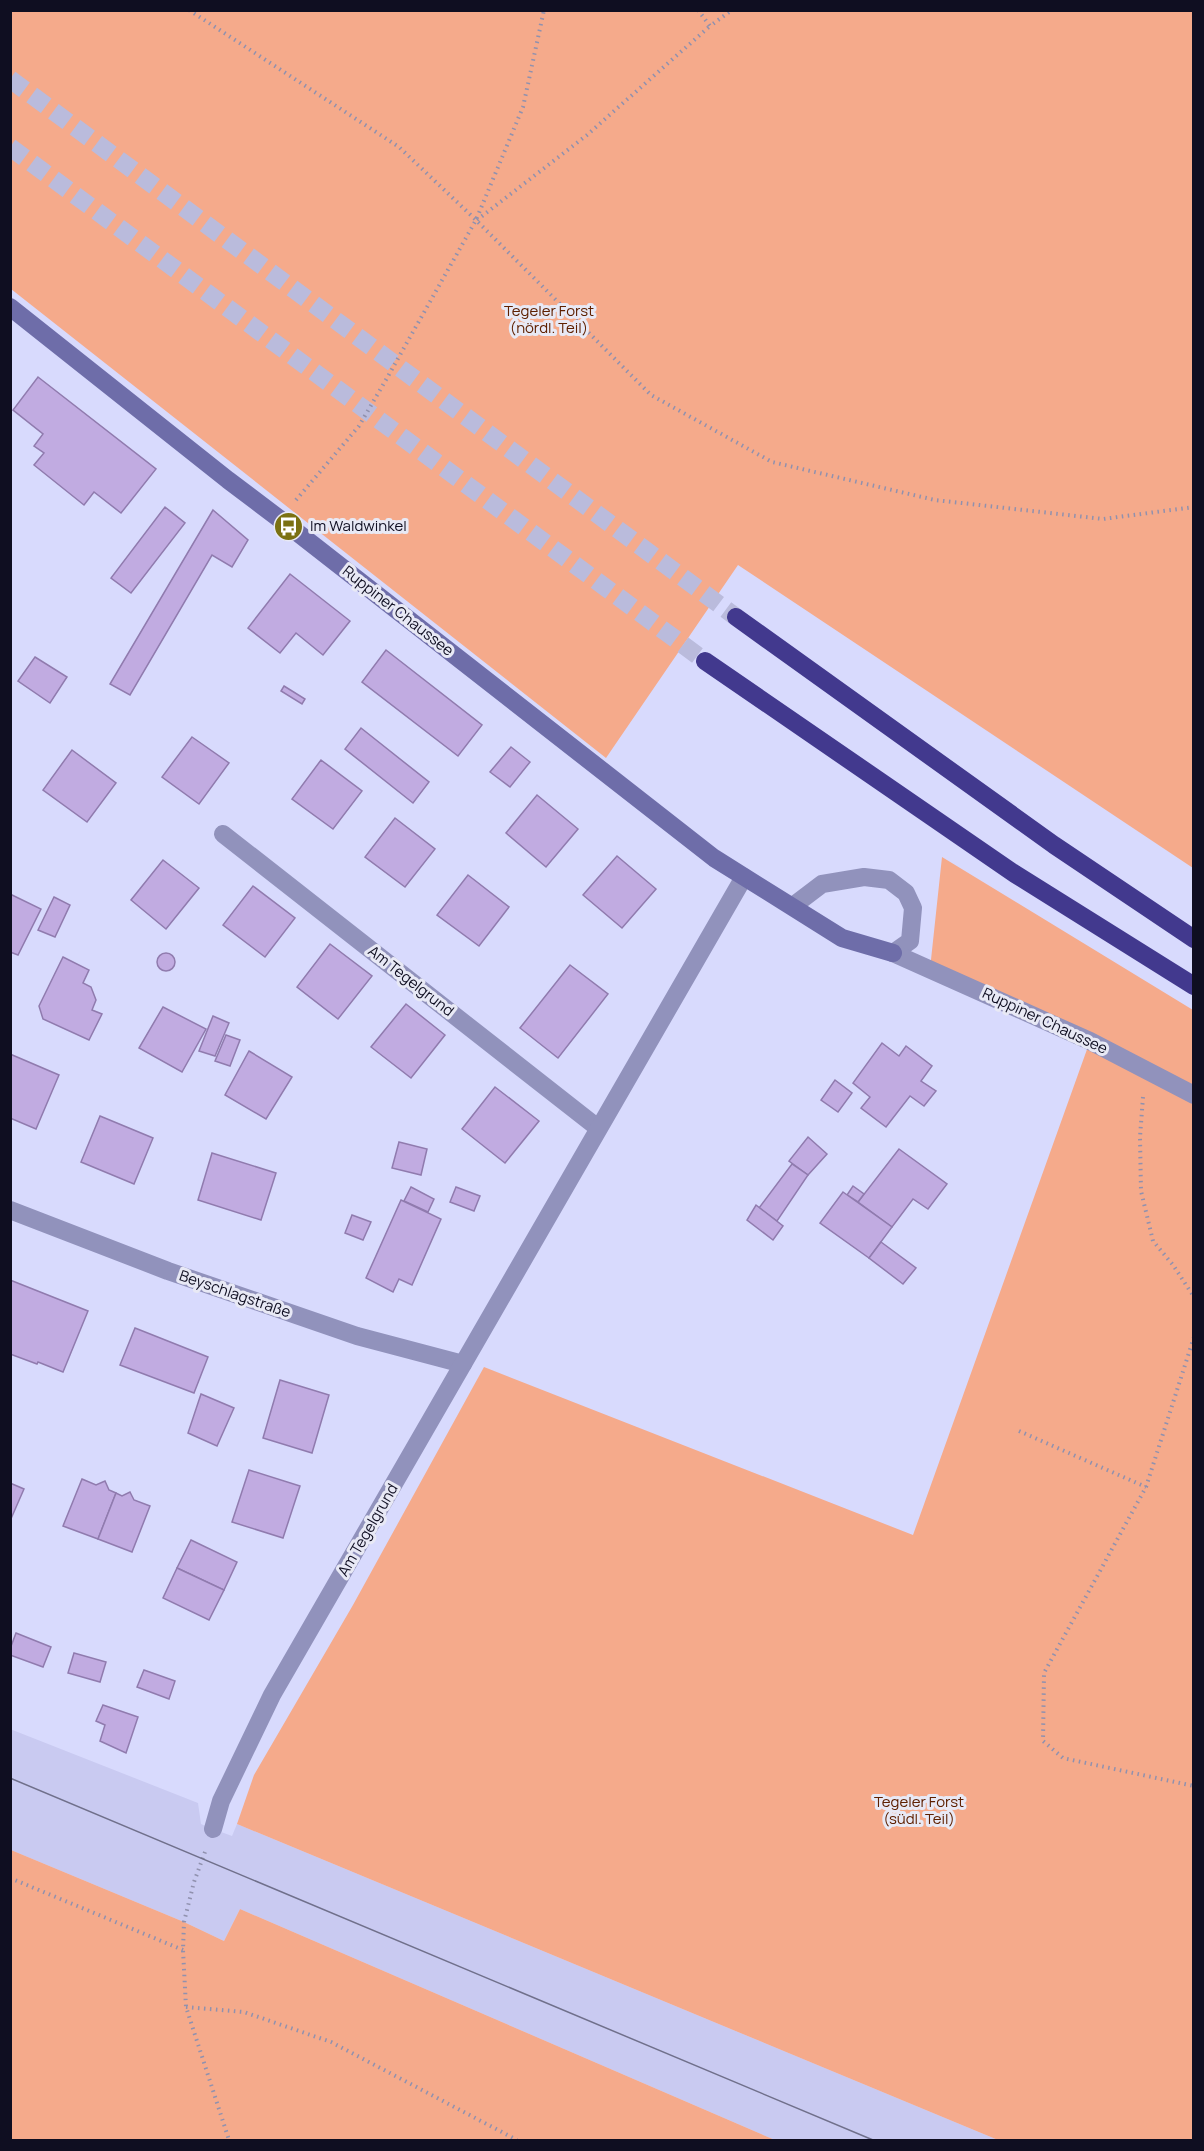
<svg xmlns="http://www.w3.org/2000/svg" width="1204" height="2151" font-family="Manrope,sans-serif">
  <rect width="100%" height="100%" fill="#d8dafd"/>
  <path fill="#c9caf1" d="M10,1729l188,74 3,21 12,5 19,7 5,-12 761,316h-223l-535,-231 -16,32 -40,-19 -173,-72z"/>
  <g fill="#f5aa8b">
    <path d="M10,11h1183v857l-455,-303 -132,193 -595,-469z"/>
    <path d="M942,857l251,153v1130h-195l-761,-316 17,-49 99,-170 131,-238 429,168 177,-494 -160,-72z"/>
    <path d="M11,1850l173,72 40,19 16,-32 535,231h-764z"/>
  </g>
  <g fill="#c1abe1" stroke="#907bae" stroke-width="1.5">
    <path d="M38,377l118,92 -35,44 -27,-21 -10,13 -50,-40 10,-12 -10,-7 9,-12 -30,-24z"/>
    <path d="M165,507l20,16 -54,70 -20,-15z"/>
    <path d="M213,510l35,30 -16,27 -20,-12 -82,140 -20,-11z"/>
    <path d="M290,574l60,47 -27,34 -27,-22 -16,20 -32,-25z"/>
    <path d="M386,650l96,75 -24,31 -96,-74z"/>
    <path d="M35,657l32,20 -17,26 -32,-22z"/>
    <path d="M284,686l21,13 -3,5 -21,-13z"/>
    <path d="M361,728l68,54 -16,21 -68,-54z"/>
    <path d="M192,737l37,26 -30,41 -37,-27z"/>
    <path d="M511,747l19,15 -20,25 -20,-15z"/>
    <path d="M72,750l44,33 -29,39 -44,-32z"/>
    <path d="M321,760l41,31 -29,38 -41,-30z"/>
    <path d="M537,795l41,34 -32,38 -40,-34z"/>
    <path d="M395,818l40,31 -30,38 -40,-30z"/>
    <path d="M617,856l39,33 -34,39 -39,-33z"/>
    <path d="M163,860l36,28 -33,41 -35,-29z"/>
    <path d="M468,875l41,32 -30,39 -42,-31z"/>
    <path d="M253,886l42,32 -30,39 -42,-32z"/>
    <path d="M10,894l31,15 -23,46 -8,-3z"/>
    <path d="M54,897l16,8 -15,32 -17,-7z"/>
    <path d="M330,944l42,32 -34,43 -41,-32z"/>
    <circle cx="166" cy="962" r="9"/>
    <path d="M63,957l26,13 -6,13 8,4 5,13 -4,10 10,4 -13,26 -46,-21 -4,-13z"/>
    <path d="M570,965l38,29 -50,64 -38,-30z"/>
    <path d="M406,1004l39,31 -34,43 -40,-31z"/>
    <path d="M163,1007l43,22 -24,43 -43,-24z"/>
    <path d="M213,1016l16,7 -14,33 -16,-5z"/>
    <path d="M226,1035l14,5 -10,26 -15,-5z"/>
    <path d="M882,1043l17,13 7,-10 26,20 -11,15 15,10 -12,15 -14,-10 -24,31 -25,-19 9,-11 -17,-14z"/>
    <path d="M249,1051l43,26 -26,42 -41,-24z"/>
    <path d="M10,1054l49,21 -23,54 -26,-11z"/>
    <path d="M835,1080l17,13 -14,19 -17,-12z"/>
    <path d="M495,1087l44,34 -34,42 -43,-34z"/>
    <path d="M100,1116l53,22 -19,46 -53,-22z"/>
    <path d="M808,1137l19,17 -19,21 -19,-14z"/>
    <path d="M399,1142l28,7 -6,26 -29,-7z"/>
    <path d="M899,1149l48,35 -19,25 -15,-10 -21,28 -34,-25z"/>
    <path d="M212,1153l64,20 -15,47 -63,-20z"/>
    <path d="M792,1164l16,11 -31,46 -18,-13z"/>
    <path d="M853,1186l11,8 -6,8 -11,-7z"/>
    <path d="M411,1187l23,12 -6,13 -24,-11z"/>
    <path d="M456,1187l24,9 -6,15 -24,-9z"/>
    <path d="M843,1192l49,35 -23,31 -49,-35z"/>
    <path d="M401,1200l40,19 -29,66 -13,-6 -6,13 -27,-14z"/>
    <path d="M756,1205l27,21 -10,14 -26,-20z"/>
    <path d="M352,1215l19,7 -8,18 -18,-7z"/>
    <path d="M881,1242l35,26 -13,16 -34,-26z"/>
    <path d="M10,1280l78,31 -25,61 -25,-10 -1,2 -27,-10z"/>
    <path d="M135,1328l73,29 -14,36 -74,-28z"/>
    <path d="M280,1380l49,15 -17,58 -49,-15z"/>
    <path d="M201,1394l33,14 -17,38 -29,-13z"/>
    <path d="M249,1470l51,16 -17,52 -51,-16z"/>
    <path d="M82,1479l14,6 9,-4 4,9 7,3 -18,46 -35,-13z"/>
    <path d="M10,1483l14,6 -14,32z"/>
    <path d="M130,1492l4,8 16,6 -18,46 -34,-13 18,-46 6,3z"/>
    <path d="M191,1540l46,22 -13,28 -47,-22z"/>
    <path d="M177,1568l47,22 -15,30 -46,-22z"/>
    <path d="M16,1633l35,14 -8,20 -33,-12v-6z"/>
    <path d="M74,1653l32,9 -6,20 -32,-9z"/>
    <path d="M144,1670l31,11 -6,18 -32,-12z"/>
    <path d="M103,1705l35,12 -12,36 -26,-12 5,-16 -9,-4z"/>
  </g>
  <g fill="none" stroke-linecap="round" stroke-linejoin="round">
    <g stroke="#babbdc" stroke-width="18" stroke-dasharray="18 9" stroke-linecap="butt">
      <path d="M10,79l726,538"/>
      <path d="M10,147l695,514"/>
    </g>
    <g stroke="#9091ae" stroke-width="4" stroke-dasharray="1.5 4.5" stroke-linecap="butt">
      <path d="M189,10l210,137 77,73 175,175 121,67 163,38 168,19 91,-12"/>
      <path d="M698,10l12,16 22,-16"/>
      <path d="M477,220l110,-85 123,-109"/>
      <path d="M296,500l63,-74 28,-48 89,-158 47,-113 21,-97"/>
      <path d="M1143,1097l-3,40 1,54 12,50 20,24 21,32"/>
      <path d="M1194,1337l-48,150 -102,186 -1,68 20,17 131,28"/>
      <path d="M1019,1431l127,56"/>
      <path d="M205,1852l-11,30 -10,40 -1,28 3,57 43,133"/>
      <path d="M10,1878l173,72"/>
      <path d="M186,2007l58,5 87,30 186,98"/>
    </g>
    <path stroke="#9192bc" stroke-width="18" d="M793,906l29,-22 42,-7 25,3 17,13 7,15 -3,33 -17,12"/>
    <g stroke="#9192bc" stroke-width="18">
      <path d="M223,834l375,294"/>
      <path d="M893,953l197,88 104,54"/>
      <path d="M10,1210l158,61 189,65 106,28"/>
      <path d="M213,1829l8,-28 51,-106 472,-818"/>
    </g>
    <path stroke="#6e6da9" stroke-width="18" d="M10,307l218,173 61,46 425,332 128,80 51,15"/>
    <g stroke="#42398e" stroke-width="18">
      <path d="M736,617l318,228 140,94"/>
      <path d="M705,661l310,213 179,112"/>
    </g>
    <path stroke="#70708b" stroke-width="1.5" d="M10,1778l863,362"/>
  </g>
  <defs>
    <symbol id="bus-disc" viewBox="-11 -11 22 22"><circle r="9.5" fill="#7b7112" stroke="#e8e9f5"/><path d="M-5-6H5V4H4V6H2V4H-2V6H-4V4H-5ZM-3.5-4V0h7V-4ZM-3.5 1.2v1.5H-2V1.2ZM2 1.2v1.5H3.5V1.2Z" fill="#fff"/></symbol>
  </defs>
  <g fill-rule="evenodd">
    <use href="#bus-disc" x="272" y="510" width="33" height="33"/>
  </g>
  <g text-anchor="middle" stroke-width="6" stroke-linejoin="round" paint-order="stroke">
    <g font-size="15" fill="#5e2000" stroke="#e8e9f5">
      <text x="549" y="316">Tegeler Forst<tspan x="549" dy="17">(nördl. Teil)</tspan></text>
      <text x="919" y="1807">Tegeler Forst<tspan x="919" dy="17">(südl. Teil)</tspan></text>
    </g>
    <g font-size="15" fill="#0f0e21" stroke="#e8e9f5" text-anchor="start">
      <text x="310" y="531">Im Waldwinkel</text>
    </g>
    <g font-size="15" fill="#0f0e21" stroke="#e8e9f5">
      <text transform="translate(398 611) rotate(38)" y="5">Ruppiner Chaussee</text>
      <text transform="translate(411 981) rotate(38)" y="5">Am Tegelgrund</text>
      <text transform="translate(1045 1021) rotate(25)" y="5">Ruppiner Chaussee</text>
      <text transform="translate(235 1294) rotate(19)" y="5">Beyschlagstraße</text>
      <text transform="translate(368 1530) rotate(-60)" y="5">Am Tegelgrund</text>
    </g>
  </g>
  <rect width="1204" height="2151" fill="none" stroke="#0f0e21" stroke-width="24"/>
</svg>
